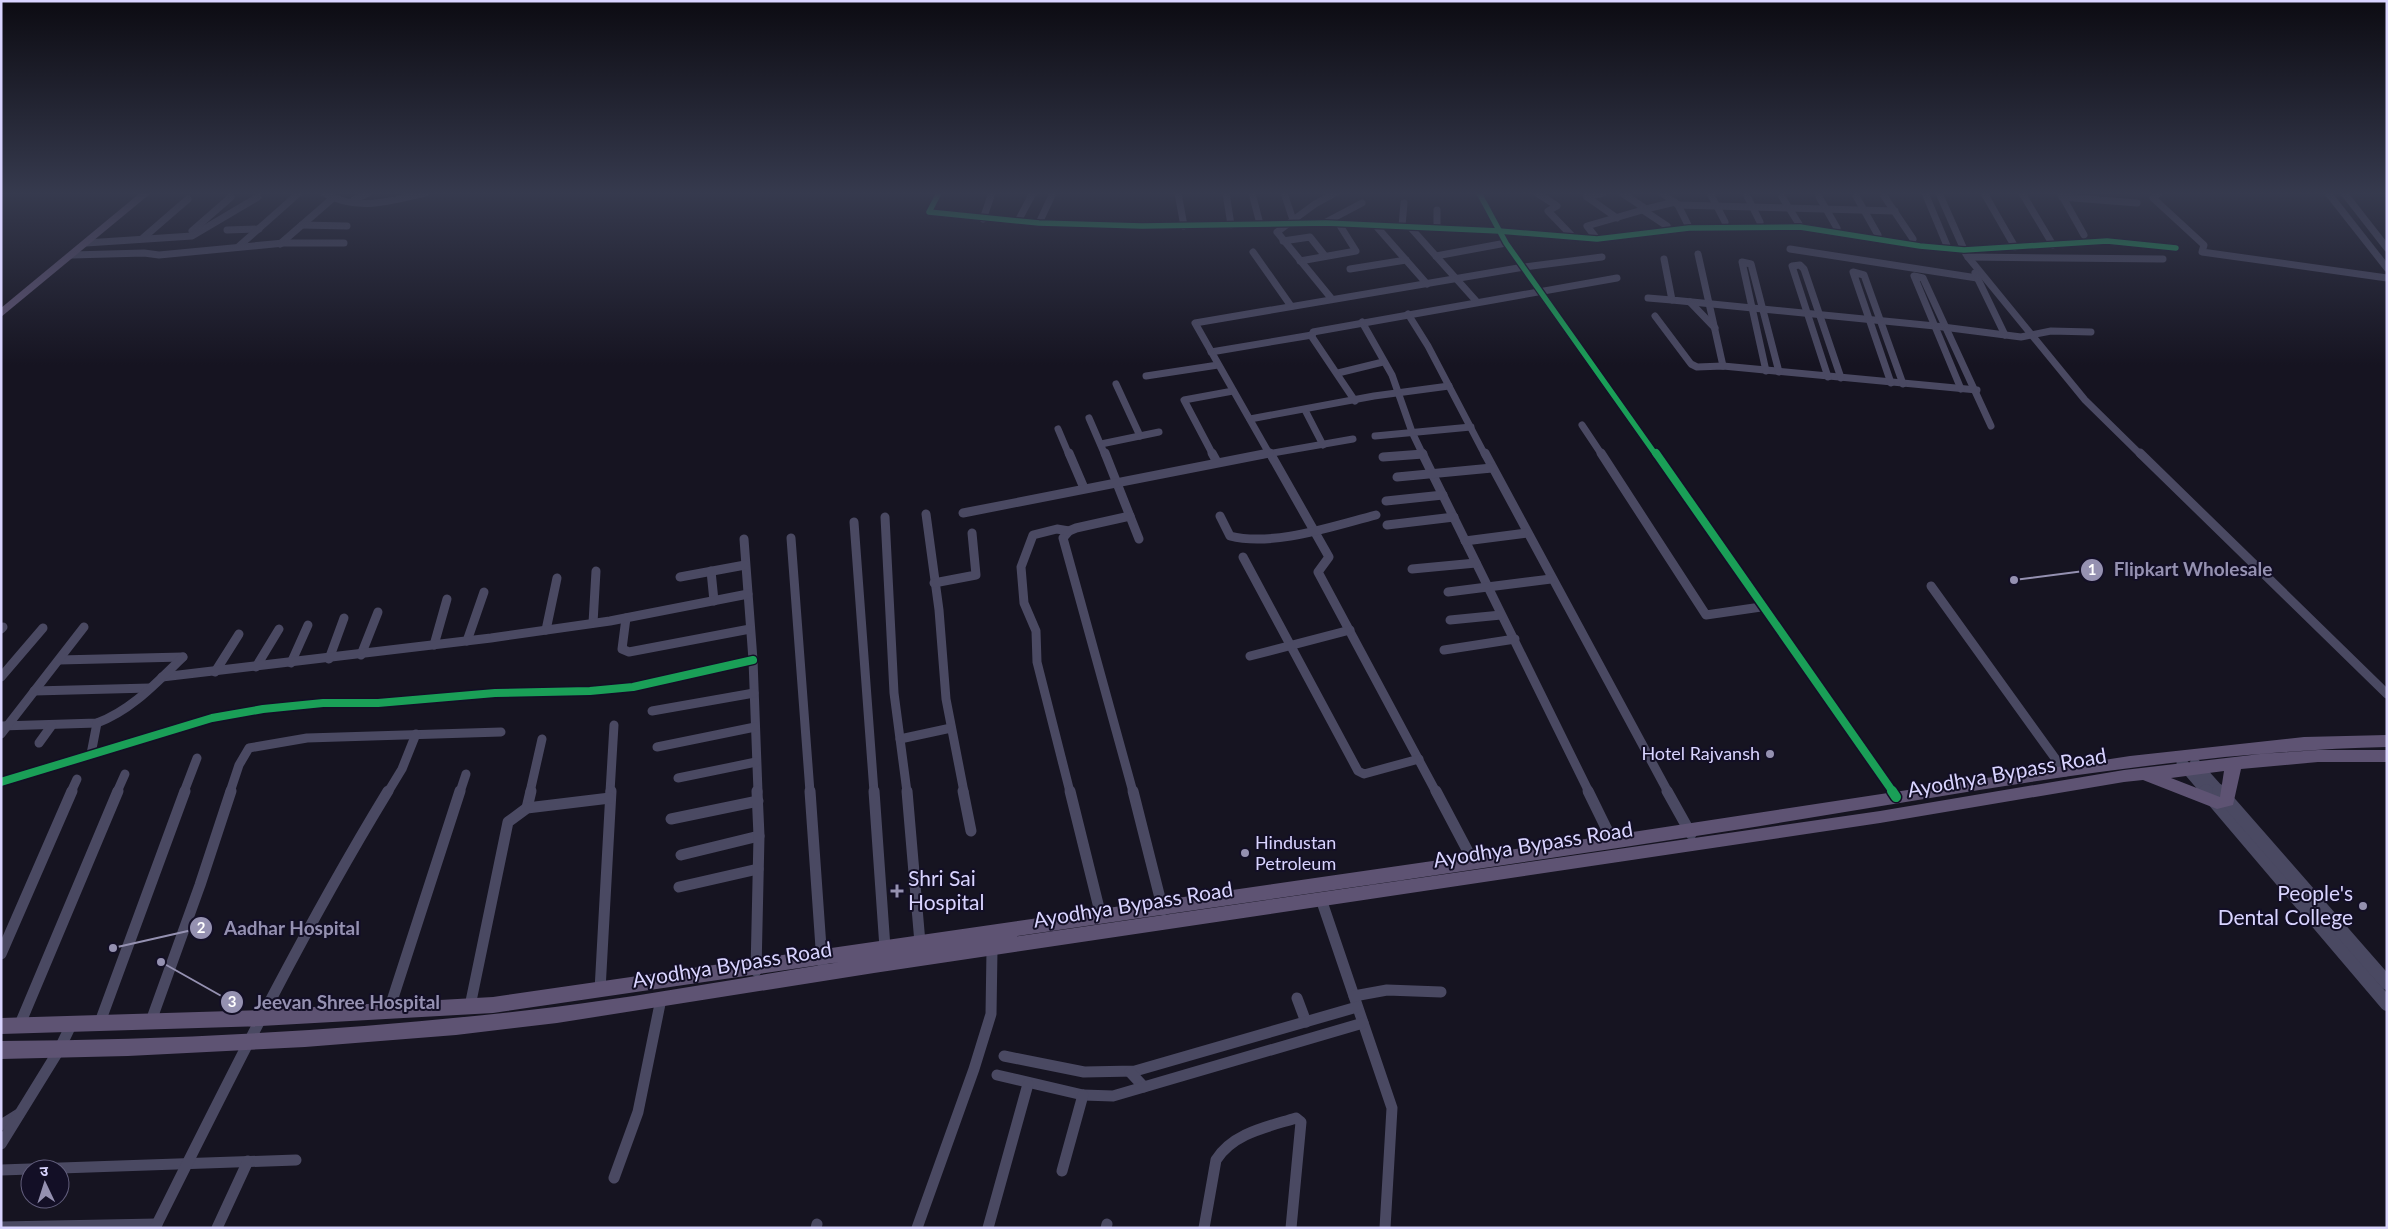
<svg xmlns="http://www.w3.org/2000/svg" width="2388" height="1229" font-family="Lato,'Noto Sans Devanagari',sans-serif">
  <rect width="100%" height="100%" fill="#161421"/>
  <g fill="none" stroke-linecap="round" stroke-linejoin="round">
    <g stroke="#4a4962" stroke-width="7">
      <path d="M324,193c33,19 66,8 101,0"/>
      <path d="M939,193l-10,19 110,11 103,3 184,-3 173,8 98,8 92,-11 111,-1 120,19 44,4 143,-9 69,7"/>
      <path d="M1178,193l6,33"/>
      <path d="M1226,193l5,32"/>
      <path d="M1252,193l8,31"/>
      <path d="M1284,193l9,27"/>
      <path d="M1479,193l27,50 150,212"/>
      <path d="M1537,193l20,13 -9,5 25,26"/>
      <path d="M1662,193l16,12 10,20"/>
      <path d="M1925,193l23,55"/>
      <path d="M1939,193l27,61"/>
      <path d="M1984,193l31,54"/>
      <path d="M2022,193l31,52"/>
      <path d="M2159,193l-6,5 51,47 -2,7 185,26"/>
      <path d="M2328,193l59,75"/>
      <path d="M2344,193l43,55"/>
      <path d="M2061,194l23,41"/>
      <path d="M1711,195l14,27"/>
      <path d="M1747,196l13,26"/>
      <path d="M1856,196l22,39"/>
      <path d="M1884,196l29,43"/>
      <path d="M1587,197l30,21"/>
      <path d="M1587,197l16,-4"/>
      <path d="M1782,197l17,27"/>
      <path d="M1819,197l18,31"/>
      <path d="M2062,197l75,6"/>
      <path d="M354,200l14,-7"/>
      <path d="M1678,205l217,6"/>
      <path d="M1646,209l29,-7"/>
      <path d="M1437,210v18"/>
      <path d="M1643,210l24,16"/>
      <path d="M983,219l9,-26"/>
      <path d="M1018,221l15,-28"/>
      <path d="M1326,222l36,-19"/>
      <path d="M1039,223l14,-30"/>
      <path d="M302,225l45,1"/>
      <path d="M1376,226l51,58"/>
      <path d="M1402,226l2,-23"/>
      <path d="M1410,227l67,75"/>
      <path d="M227,230l32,-1"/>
      <path d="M192,231l39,-34"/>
      <path d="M143,238l45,-39"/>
      <path d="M1597,239l-10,-13 59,-17 -24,-16"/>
      <path d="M1283,241l27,-4 15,19"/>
      <path d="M86,243l106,-7 66,-39"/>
      <path d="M280,244l53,-46"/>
      <path d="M238,247l61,-54"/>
      <path d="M1790,249l187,29"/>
      <path d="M1253,252l38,54"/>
      <path d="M1698,254l25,112"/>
      <path d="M72,255l72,-2 15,2 125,-12h60"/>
      <path d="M1436,256l70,-13"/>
      <path d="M1968,257l117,143 56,55"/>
      <path d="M1968,257l195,2"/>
      <path d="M1664,259l8,41 263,26 86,11 30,-6 40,1"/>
      <path d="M1300,261l56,-10 -17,-27"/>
      <path d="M1350,269l56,-9"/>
      <path d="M1975,273l30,62"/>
      <path d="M1331,298l-54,-66 38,-28 20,-11"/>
      <path d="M1648,298l24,2"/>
      <path d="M1690,302l25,26"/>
      <path d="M1408,314l20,32 57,109"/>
      <path d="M1655,316l36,48 6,3 26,-1 254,24"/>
      <path d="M1362,322l30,53 20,57 11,23"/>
      <path d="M1211,352l101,-17"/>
      <path d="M1766,371l-24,-109 9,2 28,108"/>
      <path d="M1338,373l45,-11"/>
      <path d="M1146,376l72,-11"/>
      <path d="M1828,377l-36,-111 8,-1 4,4 37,109"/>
      <path d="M1891,383l-38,-111 11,3 39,109"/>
      <path d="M1116,384l24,52"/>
      <path d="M1961,389l-47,-113 9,2 68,148"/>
      <path d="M1355,401l-43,-64 1,-5 304,-54"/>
      <path d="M1305,410l18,35"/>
      <path d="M1089,418l16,37"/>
      <path d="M1250,419l124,-23 75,-10"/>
      <path d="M1582,425l20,30"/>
      <path d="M1058,429l11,26"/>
      <path d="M1375,436l96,-9"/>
      <path d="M1101,444l58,-12"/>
      <path d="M1213,455l-29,-55 49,-9"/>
      <path d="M1261,455l92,-16"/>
      <path d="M1270,455l-75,-132 329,-56 78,-10"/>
      <path d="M1416,455l7,-1"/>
    </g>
    <g stroke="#4a4962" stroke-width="9">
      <path d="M1069,453l15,35"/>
      <path d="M1105,453l34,86"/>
      <path d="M1212,453l5,9"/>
      <path d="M1270,453l59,104 -11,15 118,220"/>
      <path d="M1422,453l167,339"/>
      <path d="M1485,453l183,339"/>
      <path d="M1601,453l105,162 55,-8"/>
      <path d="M1656,453l237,339"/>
      <path d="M2140,453l247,241"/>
      <path d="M1383,457l40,-3"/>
      <path d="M1397,477l95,-9"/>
      <path d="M1386,501l57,-6"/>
      <path d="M963,513l306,-60"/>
      <path d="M926,514l13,96 7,89 18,93"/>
      <path d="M1130,516l-54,12 -7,3 -6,7 70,254"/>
      <path d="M1220,516l10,20c43,11 103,-10 146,-21"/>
      <path d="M885,517l9,176 13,99"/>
      <path d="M854,522l20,270"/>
      <path d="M1387,525l67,-8"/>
      <path d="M1069,531l-12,-2 -24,6 -12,32 3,36 12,28 1,31 33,130"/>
      <path d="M791,538l19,254"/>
      <path d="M744,539l9,121 5,132"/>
      <path d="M1465,541l62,-8"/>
      <path d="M1243,557l115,214 6,3 55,-15"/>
      <path d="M1412,569l64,-6"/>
      <path d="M711,571l3,30"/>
      <path d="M680,577l65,-12"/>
      <path d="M934,583l42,-8 -4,-42"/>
      <path d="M1931,586l134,186"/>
      <path d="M1448,592l103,-13"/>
      <path d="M626,618l-4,31 7,3 121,-23"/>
      <path d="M1450,620l51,-5"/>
      <path d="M593,623l3,-52"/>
      <path d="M1,629l2,-2"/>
      <path d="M546,630l11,-52"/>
      <path d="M467,641l17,-49"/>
      <path d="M434,645l13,-46"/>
      <path d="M1444,650l71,-11"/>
      <path d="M361,655l17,-43"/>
      <path d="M1250,656l100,-26"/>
      <path d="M329,659l15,-41"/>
      <path d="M59,660l124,-3"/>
      <path d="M291,663l17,-38"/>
      <path d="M256,667l23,-38"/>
      <path d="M215,672l24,-38"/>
      <path d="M1,677l42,-49"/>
      <path d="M162,677l329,-39 119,-17 138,-27"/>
      <path d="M34,691l116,-3"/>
      <path d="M652,711l102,-18"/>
      <path d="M1,726l96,-3c35,-13 60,-41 86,-66"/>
      <path d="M1,734l83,-107"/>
      <path d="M900,739l51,-11"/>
      <path d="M39,743l13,-18"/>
      <path d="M657,747l98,-20"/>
      <path d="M91,754l6,-31"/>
      <path d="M678,778l78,-16"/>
      <path d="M1,782l211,-64 51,-9 60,-6h55l117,-10 95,-2 43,-4 120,-27"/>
      <path d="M71,792l6,-13"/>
      <path d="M117,792l8,-18"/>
      <path d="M184,792l13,-34"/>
      <path d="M230,792l9,-27 10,-17 58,-10 194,-6"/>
      <path d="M388,792l14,-23 14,-35"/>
      <path d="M460,792l6,-18"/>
      <path d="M530,792l12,-53"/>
      <path d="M610,792l4,-67"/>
    </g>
    <g stroke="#4a4962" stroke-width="11">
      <path d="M810,791l12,171"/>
      <path d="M874,791l11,157"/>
      <path d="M907,791l13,152"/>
      <path d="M963,791l8,40"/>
      <path d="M1070,791l31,125"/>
      <path d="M1133,791l30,119"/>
      <path d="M1436,791l37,70"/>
      <path d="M1588,791l25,51"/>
      <path d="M1667,791l24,43"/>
      <path d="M1892,791l4,6"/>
      <path d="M527,808l4,-17"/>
      <path d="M671,819l87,-18"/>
      <path d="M681,855l78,-19"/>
      <path d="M679,887l79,-18"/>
      <path d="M1321,899l71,209 -7,120"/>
      <path d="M1,954l71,-163"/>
      <path d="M756,971l3,-135 -2,-45"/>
      <path d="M600,990l11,-199"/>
      <path d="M1354,996l33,-6 54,2"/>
      <path d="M1297,998l9,24"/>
      <path d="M470,1006l38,-184 19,-14 83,-10"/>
      <path d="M389,1010l71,-219"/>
      <path d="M151,1021l49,-136 31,-94"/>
      <path d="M100,1022l85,-231"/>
      <path d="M20,1024l98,-233"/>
      <path d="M1004,1056l80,16 51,-1 222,-64"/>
      <path d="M1130,1072l14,15"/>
      <path d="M997,1075l86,20 30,1 250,-73"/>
      <path d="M1,1125l18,-11"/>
      <path d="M1,1144l58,-94 13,-27"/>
      <path d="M32,1169l264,-9"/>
      <path d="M1,1170l29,-1"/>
      <path d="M1062,1171l21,-76"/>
      <path d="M614,1178l24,-66 23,-113"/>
      <path d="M1,1227l156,-3"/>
      <path d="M155,1228c74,-148 147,-296 233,-437"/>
      <path d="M217,1228l31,-67"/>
      <path d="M816,1228l1,-4"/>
      <path d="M917,1228l57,-159 17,-55 1,-64"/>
      <path d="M988,1228l40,-144"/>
      <path d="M1106,1228l1,-4"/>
      <path d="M1204,1228l12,-68c17,-27 51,-33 80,-42l5,4 -10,106"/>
    </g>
    <g stroke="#4a4962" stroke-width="11">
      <path d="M2182,763l25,29"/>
      <path d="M2195,764l25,28"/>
    </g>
    <g stroke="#4a4962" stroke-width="14">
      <path d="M2206,791l181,213"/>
      <path d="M2219,791l168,192"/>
    </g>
    <g fill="#5e5373" fill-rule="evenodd">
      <path d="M140,193h11l-150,124v-9z"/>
      <path d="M2387,735v12c-219,5 -436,49 -652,83 -284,44 -570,84 -854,126l999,-145 244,-41 136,-16 58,-4h69v12h-69l-77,7 -8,36 -16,4 -74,-29 -19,2 -244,41 -1006,150 -317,50 -101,12 -151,12 -177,9 -127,3v-18c185,-1 371,-12 554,-34 96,-12 190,-30 285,-45l-347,51 -232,13 -260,8v-16l260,-8 232,-13 1120,-162 517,-79 174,-19zM2224,771l-4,26 -49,-19z"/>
    </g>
    <defs>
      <g id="cycleway-far2">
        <path d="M939,193l-10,19 110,11 103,3 184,-3 173,8 98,8 92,-11 111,-1 120,19 44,4 143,-9 69,7"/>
        <path d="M1479,193l27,50 150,212"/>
      </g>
      <g id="cycleway-far1">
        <path d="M1656,453l237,339"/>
        <path d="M1,782l211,-64 51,-9 60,-6h55l117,-10 95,-2 43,-4 120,-27"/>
      </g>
      <path id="cycleway" d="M1892,791l4,6"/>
    </defs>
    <use href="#cycleway-far2" stroke="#130f26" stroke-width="8"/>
    <use href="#cycleway-far1" stroke="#130f26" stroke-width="11"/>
    <use href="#cycleway" stroke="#130f26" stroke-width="13"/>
    <use href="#cycleway-far2" stroke="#1a9f57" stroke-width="5.5"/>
    <use href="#cycleway-far1" stroke="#1a9f57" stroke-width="8"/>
    <use href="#cycleway" stroke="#1a9f57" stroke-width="10"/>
  </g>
  <linearGradient id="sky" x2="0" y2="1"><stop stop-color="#0c0b12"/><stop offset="0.53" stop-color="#363a4e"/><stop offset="1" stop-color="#363a4e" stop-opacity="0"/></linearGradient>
  <rect width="2388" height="365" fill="url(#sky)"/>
  <g fill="#9591b1" stroke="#130f26" stroke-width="2">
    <circle cx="1770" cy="754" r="5"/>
    <circle cx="1245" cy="853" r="5"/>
    <path d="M894.5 883.5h5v5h5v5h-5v5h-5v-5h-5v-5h5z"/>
    <circle cx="2363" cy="906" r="5"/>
  </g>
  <g text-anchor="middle" stroke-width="4" stroke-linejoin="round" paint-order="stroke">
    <g font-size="18" fill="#d9d4ff" stroke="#130f26" text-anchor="end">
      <text x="1760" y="760">Hotel Rajvansh</text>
      <text x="1255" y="849" text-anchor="start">Hindustan<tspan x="1255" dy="21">Petroleum</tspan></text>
    </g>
    <g font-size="21" fill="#d9d4ff" stroke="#130f26">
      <text transform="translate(2007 773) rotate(-10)" y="7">Ayodhya Bypass Road</text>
      <text transform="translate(1533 845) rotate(-9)" y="7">Ayodhya Bypass Road</text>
      <text transform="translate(1133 905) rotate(-9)" y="7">Ayodhya Bypass Road</text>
      <text transform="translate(732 965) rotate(-9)" y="7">Ayodhya Bypass Road</text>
    </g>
    <g font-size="21" fill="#d9d4ff" stroke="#130f26" text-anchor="start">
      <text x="908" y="886">Shri Sai<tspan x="908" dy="24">Hospital</tspan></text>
      <text x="2353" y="901" text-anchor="end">People's<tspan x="2353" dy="24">Dental College</tspan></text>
    </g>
  </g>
  <path fill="none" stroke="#9591b1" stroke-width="2" d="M2014 580L2092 570M113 948L201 928M161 962L232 1002"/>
  <g fill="#9591b1" stroke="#130f26" stroke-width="2">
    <circle cx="2014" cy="580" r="5"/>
    <circle cx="113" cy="948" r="5"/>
    <circle cx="161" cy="962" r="5"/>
    <circle cx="2092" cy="570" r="12"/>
    <circle cx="201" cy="928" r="12"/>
    <circle cx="232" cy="1002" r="12"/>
  </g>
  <g font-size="15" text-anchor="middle" font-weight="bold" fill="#fff">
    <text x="2092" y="575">1</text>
    <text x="201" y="933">2</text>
    <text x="232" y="1007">3</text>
  </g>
  <g font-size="19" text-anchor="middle" font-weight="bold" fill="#9591b1" stroke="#130f26" stroke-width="4" stroke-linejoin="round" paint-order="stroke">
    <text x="2193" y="576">Flipkart Wholesale</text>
    <text x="292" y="935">Aadhar Hospital</text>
    <text x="347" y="1009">Jeevan Shree Hospital</text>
  </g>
  <rect width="2388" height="1229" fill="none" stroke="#d9d4ff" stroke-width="5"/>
  <g transform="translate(45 1184) rotate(356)"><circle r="24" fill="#130f26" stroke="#625e7d"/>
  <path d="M0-4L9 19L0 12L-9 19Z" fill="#9591b1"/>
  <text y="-8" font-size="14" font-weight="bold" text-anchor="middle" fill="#d9d4ff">उ</text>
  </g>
</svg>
